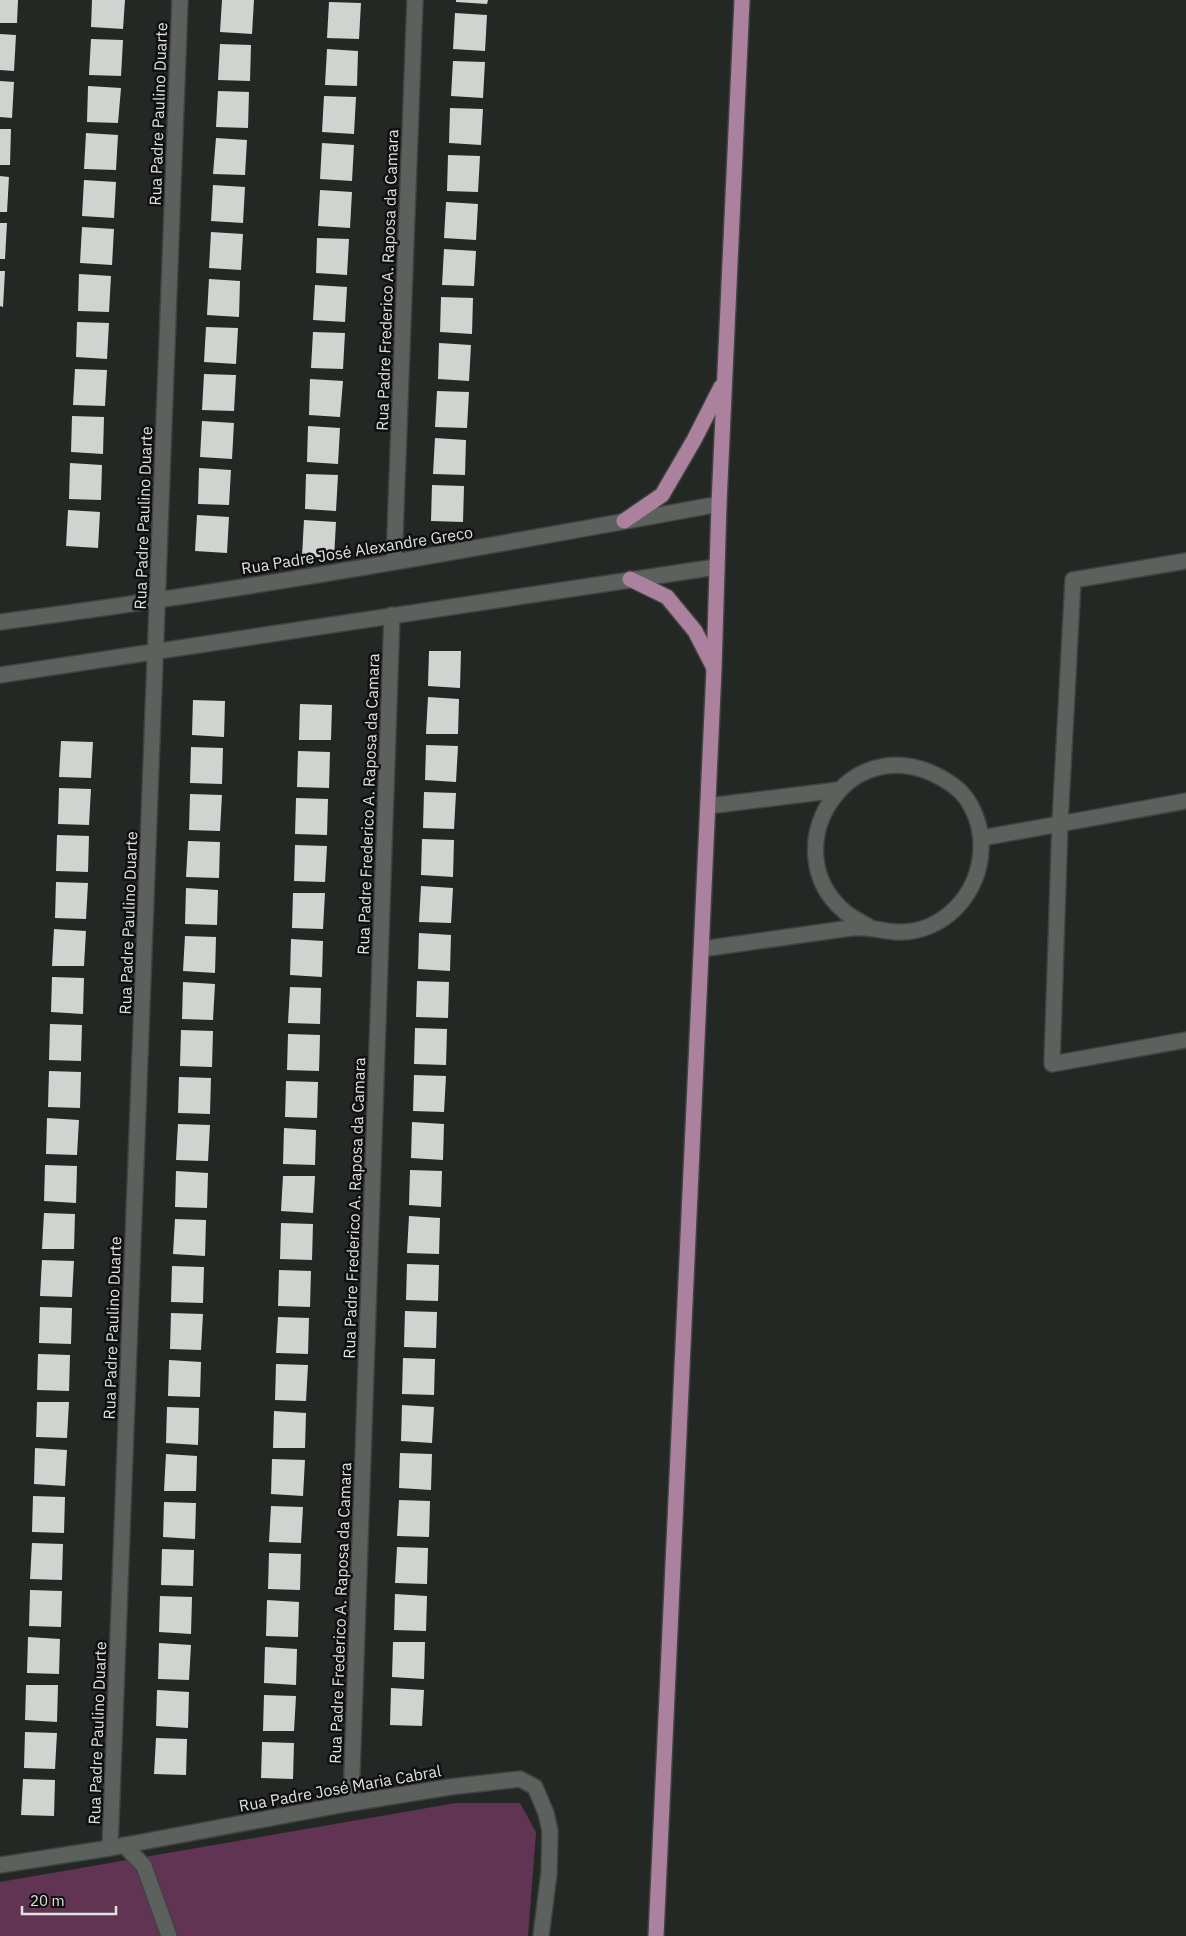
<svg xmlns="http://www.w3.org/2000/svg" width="1186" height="1936" font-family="'IBM Plex Sans',sans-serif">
  <rect width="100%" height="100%" fill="#242825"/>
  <path fill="#603452" d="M456,1803h64l16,29 -8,104h-528v-54z"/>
  <g fill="#cfd4d0">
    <path d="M0,0h18l-1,23h-17z"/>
    <path d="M92,0h33l-2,29 -32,-2z"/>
    <path d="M222,0h32l-2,34 -32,-2z"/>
    <path d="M456,0h32l-1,4 -31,-2z"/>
    <path d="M329,2l32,1 -2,36 -32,-1z"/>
    <path d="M455,13l32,2 -2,36 -32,-2z"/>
    <path d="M0,34l16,1 -2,36 -14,-1z"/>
    <path d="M91,39l32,1 -2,36 -32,-1z"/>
    <path d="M220,44l31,1 -1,36 -32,-1z"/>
    <path d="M327,49l31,2 -1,35 -32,-1z"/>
    <path d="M453,61l32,1 -2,36 -32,-2z"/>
    <path d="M0,81l14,1 -2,36 -12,-1z"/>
    <path d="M88,86l33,2 -3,35 -31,-1z"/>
    <path d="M218,91l31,1 -1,36 -32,-1z"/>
    <path d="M324,96l32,1 -2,37 -32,-2z"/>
    <path d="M450,108l33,1 -2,36 -32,-2z"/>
    <path d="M0,129h11l-1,36h-10z"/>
    <path d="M86,133l32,2 -2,35 -32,-1z"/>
    <path d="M216,138l31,2 -2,35 -32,-1z"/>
    <path d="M322,143l32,2 -2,36 -32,-2z"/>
    <path d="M448,155l32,1 -2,36 -31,-1z"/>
    <path d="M0,176l9,1 -2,35h-7z"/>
    <path d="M84,180l32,2 -2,36 -32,-2z"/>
    <path d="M213,185l32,2 -2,36 -32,-2z"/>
    <path d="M320,190l32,2 -2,36 -32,-2z"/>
    <path d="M446,202l32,2 -2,36 -32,-2z"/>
    <path d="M0,223h7l-2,36h-5z"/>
    <path d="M82,227l32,2 -2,36 -32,-2z"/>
    <path d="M211,232l32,2 -2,36 -32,-2z"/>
    <path d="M317,238l32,1 -2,36 -31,-2z"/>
    <path d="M444,249l32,2 -2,35 -32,-1z"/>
    <path d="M0,271h5l-2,36 -3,-1z"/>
    <path d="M79,274l32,2 -2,36 -31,-1z"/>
    <path d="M209,279l31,2 -1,36 -32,-2z"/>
    <path d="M315,285l32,2 -2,35 -32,-2z"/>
    <path d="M441,297l32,1 -1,36 -32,-2z"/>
    <path d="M77,322l32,1 -2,36 -31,-2z"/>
    <path d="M206,327l32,1 -2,36 -32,-2z"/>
    <path d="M313,332l32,1 -2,36 -32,-1z"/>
    <path d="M439,343l32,2 -2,36 -31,-2z"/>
    <path d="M75,369l32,1 -2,36 -32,-1z"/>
    <path d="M204,374l32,1 -2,36 -32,-1z"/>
    <path d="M310,379l33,2 -3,36 -31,-2z"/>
    <path d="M437,391l32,1 -2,36 -32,-1z"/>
    <path d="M72,416l32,1 -1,37 -32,-2z"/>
    <path d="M202,421l32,2 -2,36 -32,-2z"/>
    <path d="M308,426l32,2 -2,36 -31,-2z"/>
    <path d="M435,438l31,2 -1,35 -32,-1z"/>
    <path d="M70,463l32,2 -1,35 -32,-1z"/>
    <path d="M199,468l32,2 -2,35 -31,-1z"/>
    <path d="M306,474l32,1 -2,36 -31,-2z"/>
    <path d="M432,485l32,1 -1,36 -32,-1z"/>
    <path d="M68,510l32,2 -2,36 -32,-2z"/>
    <path d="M197,515l32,2 -2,36 -32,-2z"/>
    <path d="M304,520l32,2 -2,36 -32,-2z"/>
    <path d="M429,651h32l-1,37 -32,-2z"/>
    <path d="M428,697l31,2 -1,35h-32z"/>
    <path d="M193,700l32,1 -1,36 -32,-2z"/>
    <path d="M300,704l32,1 -1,35h-32z"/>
    <path d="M61,741l32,1 -2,36 -32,-1z"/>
    <path d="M426,745l32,1 -2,36 -31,-2z"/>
    <path d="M191,747l32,1 -1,36 -32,-1z"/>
    <path d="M298,751l32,1 -1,36 -32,-1z"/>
    <path d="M59,788l32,1 -2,36 -31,-1z"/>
    <path d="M424,792l32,1 -2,36 -31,-1z"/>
    <path d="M190,794l32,1 -2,36 -31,-1z"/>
    <path d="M296,798l32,1 -1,36 -32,-1z"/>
    <path d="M57,835l32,1 -1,36 -32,-1z"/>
    <path d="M422,839l32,1 -1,37 -32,-2z"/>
    <path d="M188,841l32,1 -1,36 -33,-1z"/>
    <path d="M295,845l32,1 -2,36 -31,-1z"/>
    <path d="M56,882l32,1 -2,36 -31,-1z"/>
    <path d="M421,886l32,2 -2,35 -32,-1z"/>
    <path d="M186,888l32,2 -1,35 -32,-1z"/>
    <path d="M293,893h32l-2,36 -31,-1z"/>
    <path d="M54,929l32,2 -2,35h-32z"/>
    <path d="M419,933l32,2 -1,36 -32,-2z"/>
    <path d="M185,936l31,1 -1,36 -32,-2z"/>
    <path d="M291,939l32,2 -1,36 -32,-2z"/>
    <path d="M52,977l32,1 -1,36 -32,-2z"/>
    <path d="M417,981l32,1 -1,36 -32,-1z"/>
    <path d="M183,982l32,2 -2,36 -31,-1z"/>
    <path d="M290,987l31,1 -1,36 -32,-1z"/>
    <path d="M50,1024l32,1 -1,36 -32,-1z"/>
    <path d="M415,1028l32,1 -1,36 -32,-1z"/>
    <path d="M181,1030l32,1 -1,36 -32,-1z"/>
    <path d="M288,1034l32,1 -1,36 -32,-1z"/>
    <path d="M49,1071l32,1 -1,36 -32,-1z"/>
    <path d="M414,1075l32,1 -2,36 -31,-1z"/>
    <path d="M179,1077l32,1 -1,36 -32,-1z"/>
    <path d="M286,1081l32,1 -1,36 -32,-1z"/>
    <path d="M47,1118l32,2 -2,35 -31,-1z"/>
    <path d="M412,1122l32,2 -1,36 -32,-2z"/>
    <path d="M178,1124l32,1 -2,36 -32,-1z"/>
    <path d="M284,1128l32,2 -1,35 -32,-1z"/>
    <path d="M45,1165l32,1 -1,37 -32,-2z"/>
    <path d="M410,1170l32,1 -1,36 -32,-2z"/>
    <path d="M176,1171l32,2 -1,35 -32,-1z"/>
    <path d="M283,1176h32l-2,37 -32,-2z"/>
    <path d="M44,1213l31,1 -1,35h-32z"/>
    <path d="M409,1216l31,2 -1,36 -32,-1z"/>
    <path d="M175,1219l31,1 -1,36 -32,-2z"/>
    <path d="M281,1223l32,1 -1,36 -32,-1z"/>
    <path d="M42,1260l32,1 -2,36 -32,-1z"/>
    <path d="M407,1264l32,1 -1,36 -32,-1z"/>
    <path d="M172,1266l32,1 -1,36 -32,-1z"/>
    <path d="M279,1270l32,1 -1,36 -32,-1z"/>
    <path d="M40,1307l32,1 -1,36 -32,-1z"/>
    <path d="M405,1311l32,1 -1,36 -32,-1z"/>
    <path d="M171,1313l32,1 -2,36 -31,-1z"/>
    <path d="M278,1317l31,1 -1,36 -32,-1z"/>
    <path d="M38,1354l32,1 -1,36 -32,-1z"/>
    <path d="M403,1358l32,1 -1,36 -32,-1z"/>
    <path d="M169,1360l32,2 -1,35 -32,-1z"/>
    <path d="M276,1364l32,1 -2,36 -31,-1z"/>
    <path d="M37,1402h32l-2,36 -31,-1z"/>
    <path d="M402,1405l32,2 -2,36 -31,-2z"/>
    <path d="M167,1407l32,1 -1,37 -32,-2z"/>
    <path d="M274,1411l32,2 -1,35h-32z"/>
    <path d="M35,1448l32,2 -2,36 -31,-2z"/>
    <path d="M400,1453l32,1 -1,36 -32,-2z"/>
    <path d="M166,1454l31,2 -1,35h-32z"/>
    <path d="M272,1459l33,1 -2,36 -32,-2z"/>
    <path d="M33,1496l32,1 -1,36 -32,-1z"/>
    <path d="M399,1500l31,1 -1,36 -32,-1z"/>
    <path d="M164,1502l32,1 -1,36 -32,-2z"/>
    <path d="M271,1506l32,1 -2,36 -32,-1z"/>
    <path d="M32,1543l31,1 -1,36 -32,-1z"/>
    <path d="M397,1547l31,1 -1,36 -32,-1z"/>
    <path d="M162,1549l32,1 -1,36 -32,-1z"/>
    <path d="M269,1553l32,1 -1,36 -32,-1z"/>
    <path d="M30,1590l32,1 -1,36 -32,-1z"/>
    <path d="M395,1594l32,2 -1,35 -32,-1z"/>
    <path d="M160,1596l32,1 -1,37 -32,-2z"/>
    <path d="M267,1600l32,2 -1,35 -32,-1z"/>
    <path d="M28,1637l32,2 -1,35 -32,-1z"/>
    <path d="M393,1642h32l-1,37 -32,-2z"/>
    <path d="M159,1643l32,2 -2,35 -31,-1z"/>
    <path d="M265,1647l32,2 -1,36 -32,-2z"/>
    <path d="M26,1685h32l-1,37 -32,-2z"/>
    <path d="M391,1688l33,2 -2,36 -32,-1z"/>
    <path d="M157,1690l32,2 -1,36 -32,-2z"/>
    <path d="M264,1695l32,1 -2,35h-31z"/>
    <path d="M25,1732l32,1 -2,36 -31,-1z"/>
    <path d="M156,1738l31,1 -1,36 -32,-1z"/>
    <path d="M262,1742l32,1 -1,36 -32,-1z"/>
    <path d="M23,1779l32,1 -1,36 -33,-1z"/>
  </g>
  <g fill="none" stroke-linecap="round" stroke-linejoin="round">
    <defs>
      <g id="minor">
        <path d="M394,561l21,-561"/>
        <path d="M1186,561l-113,19 -13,243 -8,241 134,-24"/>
        <path d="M0,622c241,-31 480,-74 719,-118"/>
        <path d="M0,675l716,-108"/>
        <path d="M708,806l130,-16"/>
        <path d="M982,838l204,-37"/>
        <path d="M702,949c50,-7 100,-14 149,-21 20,-2 28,3 45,4 47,2 84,-38 85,-83 1,-22 -8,-49 -27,-63 -99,-72 -186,61 -109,126 7,6 16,10 23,14"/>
        <path d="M351,1803l41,-1188"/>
        <path d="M124,1845l20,21 25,70"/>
        <path d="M110,1848l70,-1848"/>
        <path d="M0,1865l110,-17 241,-45 99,-16 70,-8 15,8 11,26 4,18 -1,42 -8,63"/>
      </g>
      <g id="major">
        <path d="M624,521l38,-26 32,-55 27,-53"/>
        <path d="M630,579l37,18 28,34 18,35"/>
        <path d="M656,1936l58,-1267 5,-165 23,-504"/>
      </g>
    </defs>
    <use href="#minor" stroke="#404340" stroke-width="18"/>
    <use href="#major" stroke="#404340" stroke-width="18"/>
    <use href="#minor" stroke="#5c615d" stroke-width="15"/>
    <use href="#major" stroke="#ac819d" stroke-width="15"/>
  </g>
  <g text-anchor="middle" stroke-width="5" stroke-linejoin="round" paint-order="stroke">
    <g font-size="16" fill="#e0e2e0" stroke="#0f100f">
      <text transform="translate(158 114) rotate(-88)" y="6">Rua Padre Paulino Duarte</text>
      <text transform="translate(387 280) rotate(-88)" y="6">Rua Padre Frederico A. Raposa da Camara</text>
      <text transform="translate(143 518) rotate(-88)" y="6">Rua Padre Paulino Duarte</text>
      <text transform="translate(357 550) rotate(-9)" y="6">Rua Padre José Alexandre Greco</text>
      <text transform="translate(368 804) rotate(-88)" y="6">Rua Padre Frederico A. Raposa da Camara</text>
      <text transform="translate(128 923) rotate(-88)" y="6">Rua Padre Paulino Duarte</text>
      <text transform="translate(354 1208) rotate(-88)" y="6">Rua Padre Frederico A. Raposa da Camara</text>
      <text transform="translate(112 1328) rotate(-88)" y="6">Rua Padre Paulino Duarte</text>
      <text transform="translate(340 1613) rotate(-88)" y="6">Rua Padre Frederico A. Raposa da Camara</text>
      <text transform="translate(97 1733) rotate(-88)" y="6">Rua Padre Paulino Duarte</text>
      <text transform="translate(340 1788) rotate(-10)" y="6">Rua Padre José Maria Cabral</text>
    </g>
  </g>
  <path d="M22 1906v8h94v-8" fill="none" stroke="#e0e2e0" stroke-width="2.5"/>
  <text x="30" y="1906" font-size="15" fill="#e0e2e0" stroke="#0f100f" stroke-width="4" paint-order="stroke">20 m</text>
</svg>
